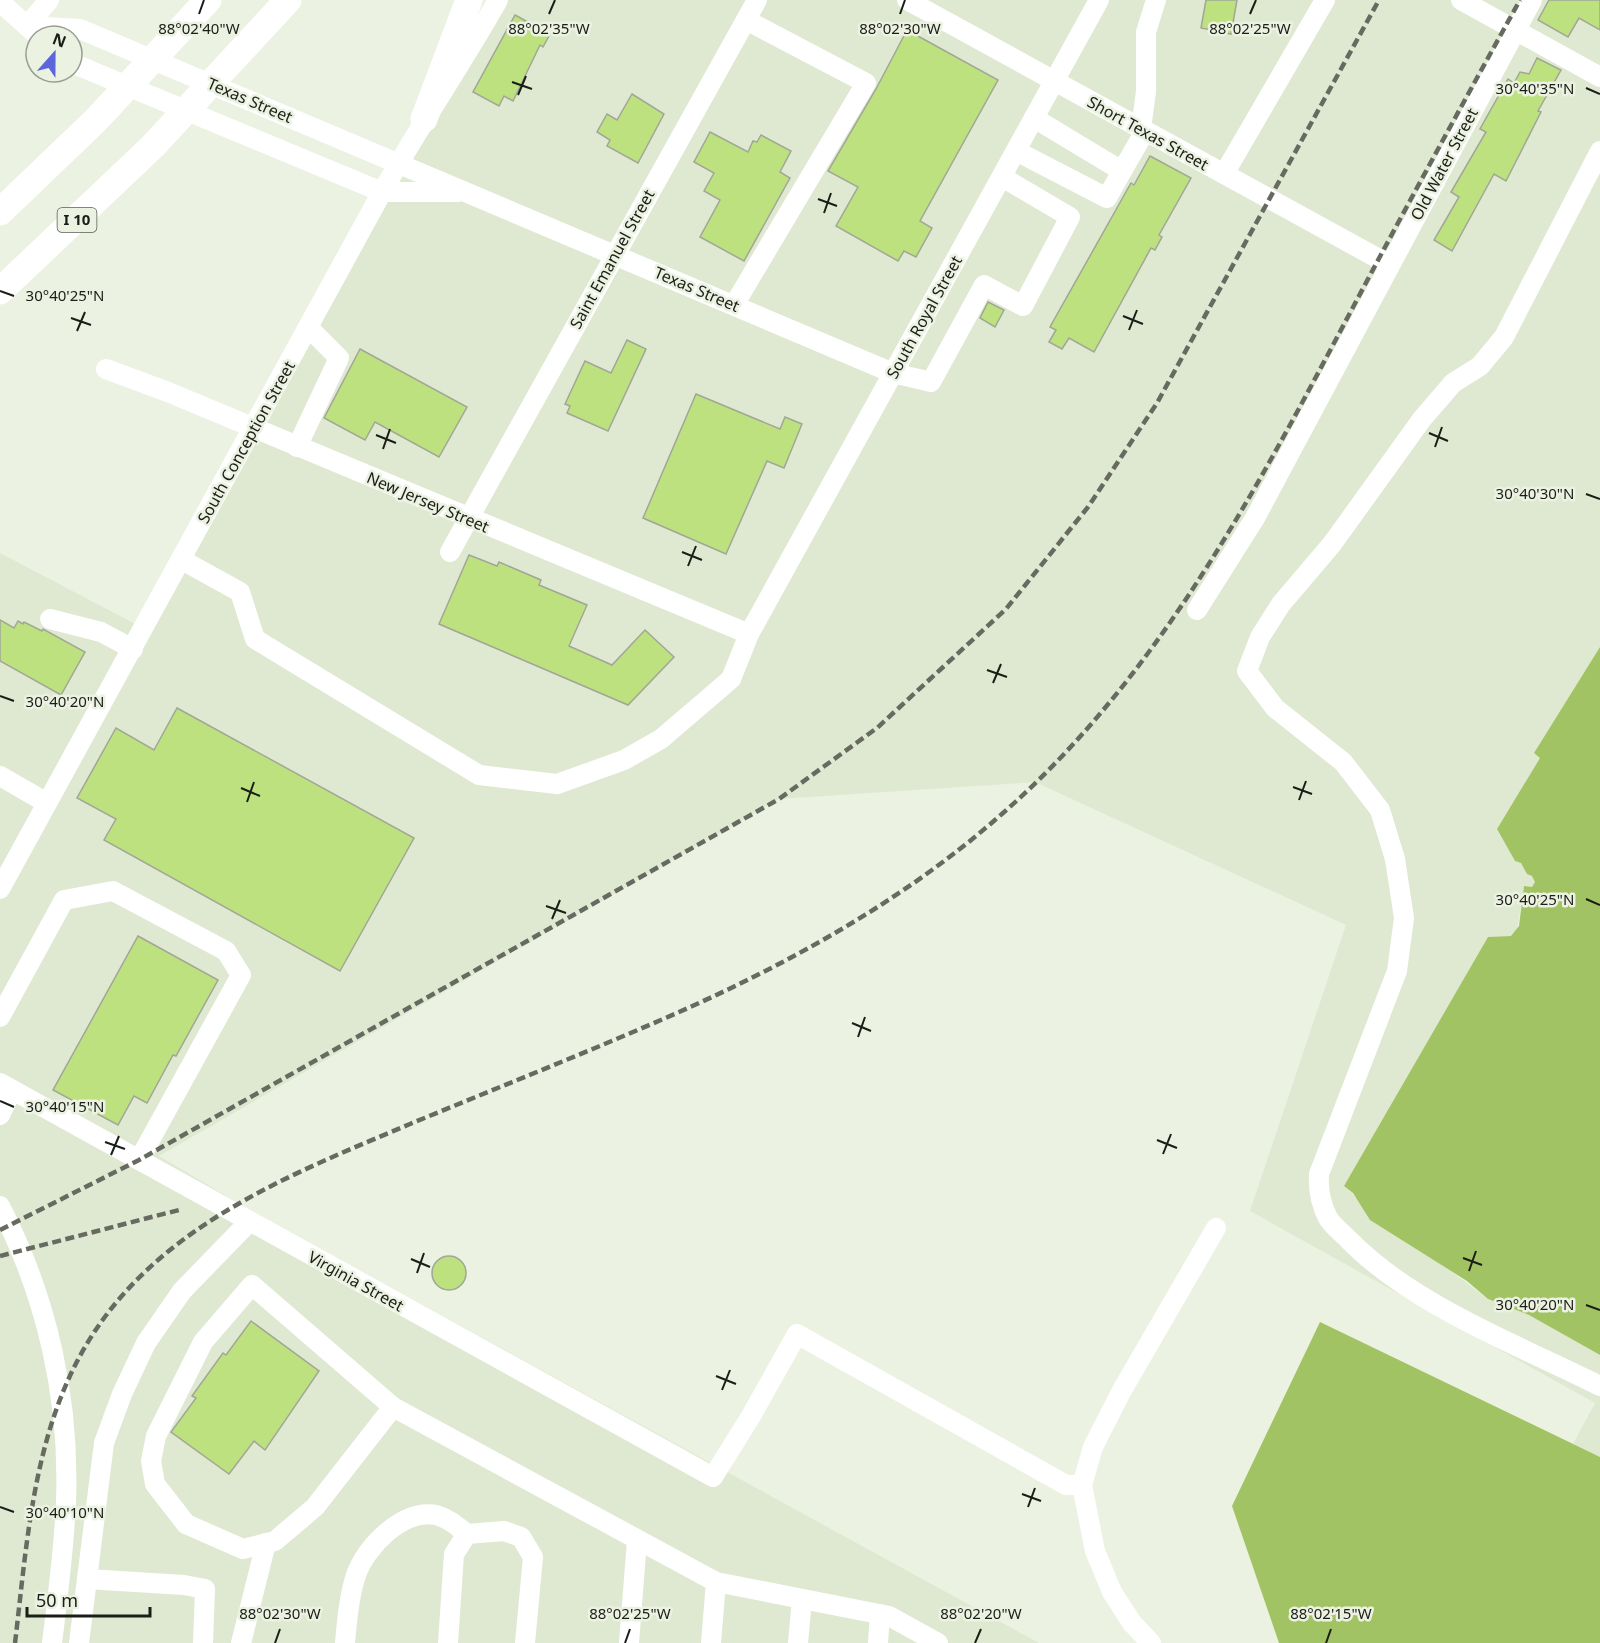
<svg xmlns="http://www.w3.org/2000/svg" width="1600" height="1643" font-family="'Noto Sans',sans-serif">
  <rect width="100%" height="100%" fill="#ebf2e1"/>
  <path fill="#dfe9d1" d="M495,0h1105v647l-66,106 6,5 -43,71 18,32 6,2 6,11 5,2 4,6 -4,5 -8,-1 -7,45 -6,5 -23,1 -139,253 13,15 126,94 41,16 71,40v102l-27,-13 22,-41 -345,-192 96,-286 -311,-143 -256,17 -620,357 103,61 777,426h-1039v-1090l143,75z"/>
  <g fill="#a1c363">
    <path d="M1600,647v708l-71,-40 -41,-16 -21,-18 -97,-61 -17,-27 -9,-7 144,-249 23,-1 8,-10 5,-40 8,1 3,-5 -3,-6 -5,-2 -6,-11 -6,-2 -18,-32 43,-71 -6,-5z"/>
    <path d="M1320,1322l280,135v186h-321l-47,-137z"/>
  </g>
  <g fill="#bee180" stroke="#a0a796" stroke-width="1.5">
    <path d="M1206,0h31l-6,34 -30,-6z"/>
    <path d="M1549,0h51v30l-21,-12 -11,19 -30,-17z"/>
    <path d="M515,15l35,19 -7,13 -3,-2 -27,56 -9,-5 -5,10 -26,-14z"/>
    <path d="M907,30l91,50 -78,141 12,7 -16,29 -12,-6 -6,10 -62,-35 22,-39 -30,-16 48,-82z"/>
    <path d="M1537,58l24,12 -23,41 3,1 -35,69 -12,-7 -42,77 -18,-11 25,-43 -8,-5 35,-60 -6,-3 28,-50 6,4 6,-11 9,2z"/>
    <path d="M632,94l32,20 -26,49 -31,-17 3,-6 -13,-8 10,-18 10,6z"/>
    <path d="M710,132l38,20 5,-11 4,1 4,-7 30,16 -11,21 10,6 -46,83 -44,-24 20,-37 -16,-9 10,-18 -20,-11z"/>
    <path d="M1150,156l41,22 -32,57 3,2 -7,13 -4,-2 -57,104 -25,-14 -7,11 -13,-7 7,-12 -6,-3 81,-144 3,2z"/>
    <path d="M988,302l16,8 -9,17 -15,-9z"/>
    <path d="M627,340l19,9 -38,82 -41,-18 3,-7 -5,-2 20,-43 26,12z"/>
    <path d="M360,349l107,58 -28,50 -64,-35 -10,18 -41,-22z"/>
    <path d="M696,394l84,35 5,-12 17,7 -18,44 -17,-7 -41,93 -83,-36z"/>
    <path d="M469,555l28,11 2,-4 42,18 -2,5 48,20 -18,41 43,19 33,-35 29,27 -46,48 -189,-81z"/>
    <path d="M0,620l14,8 4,-7 5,3 1,-2 18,9 1,-2 42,23 -24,43 -61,-34z"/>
    <path d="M177,708l237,130 -74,133 -236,-131 12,-21 -39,-21 39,-70 38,22z"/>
    <path d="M138,936l80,44 -42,76 -3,-1 -26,48 -13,-7 -16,29 -65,-35z"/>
    <circle cx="449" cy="1273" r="17"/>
    <path d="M251,1321l68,50 -54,79 -11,-9 -25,33 -58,-42 25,-34 -4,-2 31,-43 3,2z"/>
  </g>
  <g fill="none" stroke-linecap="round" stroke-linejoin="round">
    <g stroke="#fff" stroke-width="20">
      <path d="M907,0l483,265"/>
      <path d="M1461,0l139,77"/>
      <path d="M0,2l36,32"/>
      <path d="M27,26l53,3 813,344 38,9 53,-97 39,21 47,-89 -68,-40"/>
      <path d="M27,26l22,-26"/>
      <path d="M72,63l310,129h76"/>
      <path d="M1034,118l88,53 23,-40"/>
      <path d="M1141,129l5,-38v-59l10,-32"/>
      <path d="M1016,151l91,47 15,-27"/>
      <path d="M1600,151l-96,186 -24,29 -27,17 -31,36 -90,125 -51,60 -21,33 -13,34 28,37 68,54 37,48 15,49 9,59 -7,53 -78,203c-1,16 1,29 9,44 4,7 13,14 19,20 63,66 171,107 253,148"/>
      <path d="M1224,174l101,-174"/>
      <path d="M734,305l132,-222 -120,-63"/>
      <path d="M106,369l62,23 581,242"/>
      <path d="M297,447l42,-89 -31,-31"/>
      <path d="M450,552l307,-552"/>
      <path d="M182,560l58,32 15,47 224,136 78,9 67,-24 37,-21 70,-60 18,-45 350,-634"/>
      <path d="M1197,610l58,-92 277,-518"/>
      <path d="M50,619l51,13 32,17"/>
      <path d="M0,776l47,27"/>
      <path d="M0,889l382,-697c37,-65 79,-127 116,-192"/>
      <path d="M0,1017l64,-117 49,-9 113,60 15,24 -102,185"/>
      <path d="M0,1083l713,394 38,-61 46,-82 269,151h16"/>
      <path d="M0,1115l12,-25"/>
      <path d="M0,1206c47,91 70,193 66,296 -2,47 -8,94 -14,141"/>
      <path d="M393,1407l-78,100 -40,34 -32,8 -57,-25 -31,-40 -4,-23 5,-25 47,-94 49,-57 141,122 323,175 173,34 49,27"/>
      <path d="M87,1579l97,6 21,4 -2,54"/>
      <path d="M79,1643l25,-200 18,-49 24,-51 36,-52 67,-69"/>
      <path d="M241,1643l25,-100"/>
      <path d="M345,1643c2,-22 4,-47 11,-68 10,-29 47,-66 80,-60 12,3 21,11 31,19"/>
      <path d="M448,1643l6,-89 13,-20 37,-3 17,6 12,20 -8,86"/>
      <path d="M629,1643l8,-103"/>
      <path d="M711,1643l5,-61"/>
      <path d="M798,1643l4,-44"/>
      <path d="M878,1643l2,-29"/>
      <path d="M1151,1643l-19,-20 -20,-31 -17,-41 -13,-66 11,-38 28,-55 95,-164"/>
    </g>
    <g stroke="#fff" stroke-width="27">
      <path d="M424,119l45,-119"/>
      <path d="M0,212l95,-91 113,-121"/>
      <path d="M0,291l153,-145 135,-146"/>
    </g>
    <g stroke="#666a60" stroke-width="4.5" stroke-dasharray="9 4.5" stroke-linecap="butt">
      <path d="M0,1230l139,-70 640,-361 98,-71 129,-119 82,-102 69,-104 222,-403"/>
      <path d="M0,1256l179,-46"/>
      <path d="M15,1643c12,-100 18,-207 70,-296 70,-120 204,-172 325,-223 77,-32 153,-62 230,-95 130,-55 257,-122 363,-216 156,-137 252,-321 348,-502 55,-104 112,-208 169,-311"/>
    </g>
  </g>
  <path fill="none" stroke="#1b1d17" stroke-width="2" d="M199,14l5,-14M549,14l6,-14M900,14l5,-14M1250,14l6,-14M512,82l20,7M1586,88l14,6M518,95l8,-19M818,199l19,7M824,213l7,-20M0,291l14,5M1123,316l20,8M71,318l20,7M1129,330l8,-20M77,331l8,-19M1429,433l19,8M376,435l20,8M1435,447l7,-20M383,449l7,-20M1586,494l14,5M682,552l20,8M688,566l8,-20M987,670l20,7M993,683l8,-19M0,696l14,5M1293,787l19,7M241,788l19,8M1299,800l7,-19M247,802l7,-20M1586,899l14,6M546,906l20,7M552,919l8,-19M852,1023l19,8M858,1037l7,-20M0,1101l14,6M1157,1140l20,8M105,1142l20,7M1163,1154l8,-20M111,1155l8,-19M1463,1258l19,7M411,1259l19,8M1469,1271l7,-20M417,1273l7,-20M1586,1305l14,5M716,1376l20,8M722,1390l8,-20M1022,1494l19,7M0,1507l14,5M1028,1507l7,-19M275,1643l5,-14M625,1643l5,-14M975,1643l6,-14M1326,1643l5,-14"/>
  <g text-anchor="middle" stroke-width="5" stroke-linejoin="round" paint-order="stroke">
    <rect fill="#ebf2e1" stroke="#595d54" stroke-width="1.5" x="57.5" y="208" width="39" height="24" rx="4.5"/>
    <g font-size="15" font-weight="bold" fill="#1b1d17">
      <text x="77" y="225">I 10</text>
    </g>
    <g font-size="16" fill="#1b1d17" stroke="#ebf2e1">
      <text transform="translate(250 100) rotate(23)" y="6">Texas Street</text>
      <text transform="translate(1148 133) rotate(29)" y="6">Short Texas Street</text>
      <text transform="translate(1444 164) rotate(-62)" y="6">Old Water Street</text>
      <text transform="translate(612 259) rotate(-61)" y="6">Saint Emanuel Street</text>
      <text transform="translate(697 289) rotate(23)" y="6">Texas Street</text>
      <text transform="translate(924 317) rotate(-61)" y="6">South Royal Street</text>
      <text transform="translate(246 442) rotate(-61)" y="6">South Conception Street</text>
      <text transform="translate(428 502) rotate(23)" y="6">New Jersey Street</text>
      <text transform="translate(356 1281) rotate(29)" y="6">Virginia Street</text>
    </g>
  </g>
  <g font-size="15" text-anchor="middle" fill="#1b1d17" stroke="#ebf2e1" stroke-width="5" stroke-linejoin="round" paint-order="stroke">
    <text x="199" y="34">88°02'40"W</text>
    <text x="549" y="34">88°02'35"W</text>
    <text x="900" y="34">88°02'30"W</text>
    <text x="1250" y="34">88°02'25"W</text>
    <text x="1535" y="94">30°40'35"N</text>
    <text x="65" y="301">30°40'25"N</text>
    <text x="1535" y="499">30°40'30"N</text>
    <text x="65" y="707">30°40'20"N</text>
    <text x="1535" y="905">30°40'25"N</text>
    <text x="65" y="1112">30°40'15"N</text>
    <text x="1535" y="1310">30°40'20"N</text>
    <text x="65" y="1518">30°40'10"N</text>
    <text x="280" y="1619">88°02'30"W</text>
    <text x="630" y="1619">88°02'25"W</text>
    <text x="981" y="1619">88°02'20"W</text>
    <text x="1331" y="1619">88°02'15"W</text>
  </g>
  <g transform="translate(54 54) rotate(21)"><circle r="28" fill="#ebf2e1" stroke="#989d90" stroke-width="1.5"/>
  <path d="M0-4.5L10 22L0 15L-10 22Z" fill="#5b66dd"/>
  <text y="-9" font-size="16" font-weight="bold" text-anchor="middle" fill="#1b1d17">N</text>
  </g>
  <path d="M27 1607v9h123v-9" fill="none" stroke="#1b1d17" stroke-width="3"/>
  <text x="36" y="1607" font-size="18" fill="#1b1d17" stroke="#ebf2e1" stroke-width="4.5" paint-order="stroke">50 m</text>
</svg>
